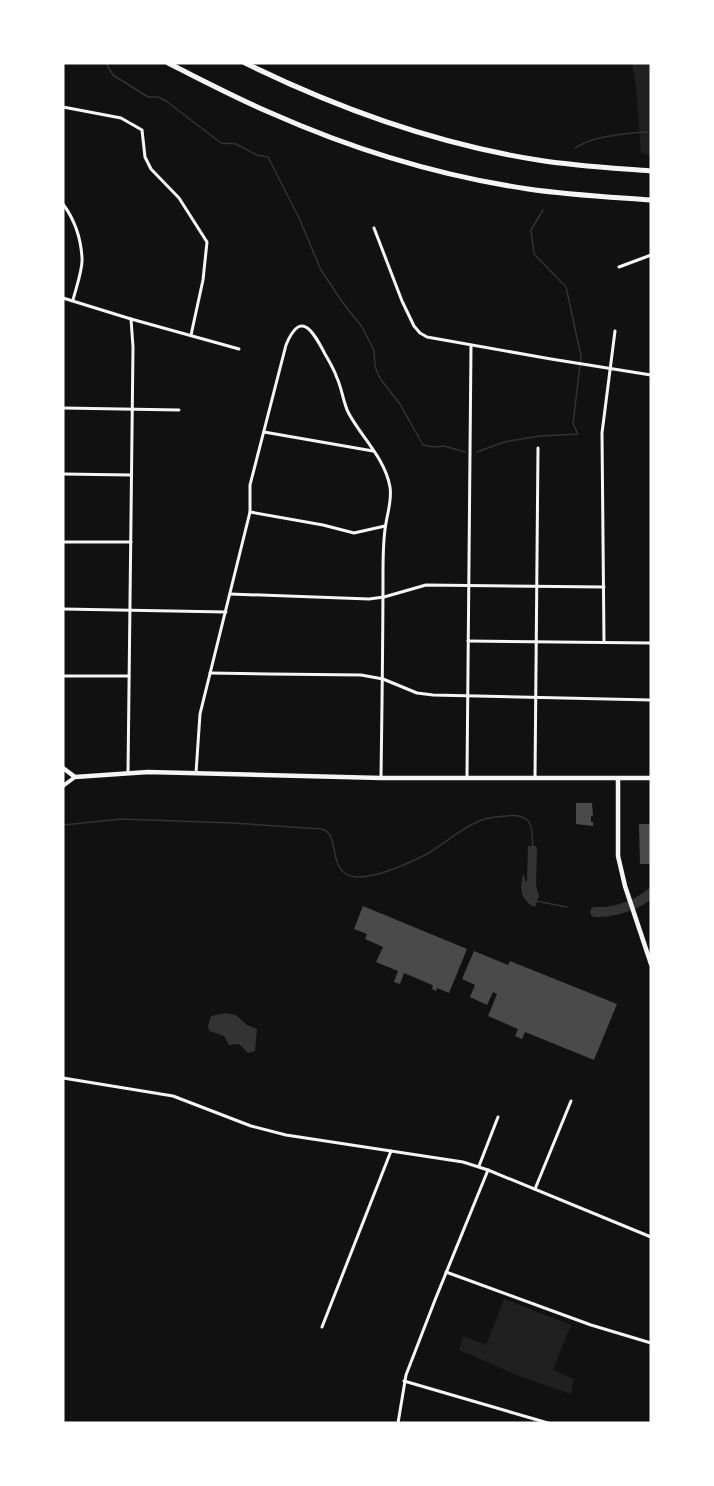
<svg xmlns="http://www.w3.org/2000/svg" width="714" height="1486" font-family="'Public Sans',sans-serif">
  <rect width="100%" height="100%" fill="#111"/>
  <g fill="#202020">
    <path d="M632,63h19v93l-10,-3 -5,-65z"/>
    <path d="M504,1299l67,26 -18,45 21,9 -3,15 -52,-18 -60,-26 4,-14 23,9z"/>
  </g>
  <g fill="#333">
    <path d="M528,846h8l1,3 -1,36 3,11 -4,11c-14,-6 -16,-19 -12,-32h1l1,6h2z"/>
    <path d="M226,1013l10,2 11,10 10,4 -2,22 -7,2 -9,-9 -10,1 -5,-9 -15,-5 -1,-5 3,-10z"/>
  </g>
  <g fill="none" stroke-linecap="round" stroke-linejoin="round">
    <g stroke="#333" stroke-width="1.5">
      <path d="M106,63l7,12 35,22h10l8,4 55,42 15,1 21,11 11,2 31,61 22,52 22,33 19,24 12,23 1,16 3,8 4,7 18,23 23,41 11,2 10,-1 21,6"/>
      <path d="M575,148c18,-12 51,-15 72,-16"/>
      <path d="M477,452l27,-10 36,-6 38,-2 -5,-10 8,-68 -15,-69 -32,-33 -3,-24 12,-20"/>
      <path d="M63,825l58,-6 112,4 89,6c19,6 5,40 29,47 20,5 56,-12 74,-21 18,-10 35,-26 54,-34 9,-4 18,-4 27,-5 9,-1 20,-1 24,8 3,6 2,16 3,23"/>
      <path d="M536,901l31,6"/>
    </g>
    <path stroke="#333" stroke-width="10" d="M595,912c18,1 43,-7 56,-19"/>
  </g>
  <g fill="#4a4a4a">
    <path d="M576,803h16l1,13h-2v6h2v4l-17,-2z"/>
    <path d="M639,824h12v40h-11z"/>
    <path d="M363,906l104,43 -18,44 -12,-5 -1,3 -4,-2 1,-3 -3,-2 -26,-11 -4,11 -6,-2 4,-11 -22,-9 7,-15 -18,-8 2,-5 -13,-5z"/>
    <path d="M474,951l34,14 2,-4 107,43 -23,56 -69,-28 -3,7 -7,-3 3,-7 -30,-13 9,-22 -4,-2 -6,13 -17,-8 5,-12 -13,-6z"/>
  </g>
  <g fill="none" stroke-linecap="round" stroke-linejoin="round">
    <g stroke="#f5f5f5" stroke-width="3">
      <path d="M63,107l58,11 21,12 3,27 6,12 28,29 28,44 -4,38 -12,55"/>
      <path d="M63,204c11,15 18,35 19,54 1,11 -6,30 -9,42"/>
      <path d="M374,228l28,73 12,25 6,7 7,4 124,22 100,16"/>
      <path d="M619,267l32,-12"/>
      <path d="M63,298l68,21 108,30"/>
      <path d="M63,408l116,2"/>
      <path d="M264,432l109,19"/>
      <path d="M63,474l68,1"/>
      <path d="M250,512l73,13 31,8 31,-7"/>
      <path d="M63,542h68"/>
      <path d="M230,594l139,5 15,-2 42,-12 178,2"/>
      <path d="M63,609l163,3"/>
      <path d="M468,641l183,2"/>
      <path d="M604,642l-2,-209 13,-102"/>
      <path d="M210,673l59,1 92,1 22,4 34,14 16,2 218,5"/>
      <path d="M63,676h66"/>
      <path d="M128,773l5,-426 -2,-28"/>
      <path d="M196,773l4,-59 50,-202v-27l36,-140c15,-37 28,-12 39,9 4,7 9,15 12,24 5,11 6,23 11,34 13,25 37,46 42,75 2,12 -2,24 -4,36 -3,16 -3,33 -3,50 0,68 -1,136 -2,204"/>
      <path d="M467,777l4,-431"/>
      <path d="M535,778l3,-330"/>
      <path d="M63,1078l110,18 78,30 35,9 177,27 25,8 163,67"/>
      <path d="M479,1166l19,-49"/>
      <path d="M535,1189l36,-88"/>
      <path d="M446,1272l145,53 60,18"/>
      <path d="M322,1327l69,-176"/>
      <path d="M404,1381l144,42"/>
      <path d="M398,1423l8,-48 29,-75 53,-130"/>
    </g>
    <path stroke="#f5f5f5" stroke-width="4" d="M63,786l12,-9"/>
    <path stroke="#f5f5f5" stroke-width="4.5" d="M618,779v77l7,30 26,78"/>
    <path stroke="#f5f5f5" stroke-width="4.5" d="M63,768l12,9 73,-5 233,6h270"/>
    <g stroke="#f5f5f5" stroke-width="5">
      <path d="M168,63c34,17 68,35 103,50 81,36 169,63 257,76 41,6 82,8 123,11"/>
      <path d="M245,63c92,45 191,81 293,97 37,6 75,8 113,11"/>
    </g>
  </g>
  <rect width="714" height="1486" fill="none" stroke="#ffffff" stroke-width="129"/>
</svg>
